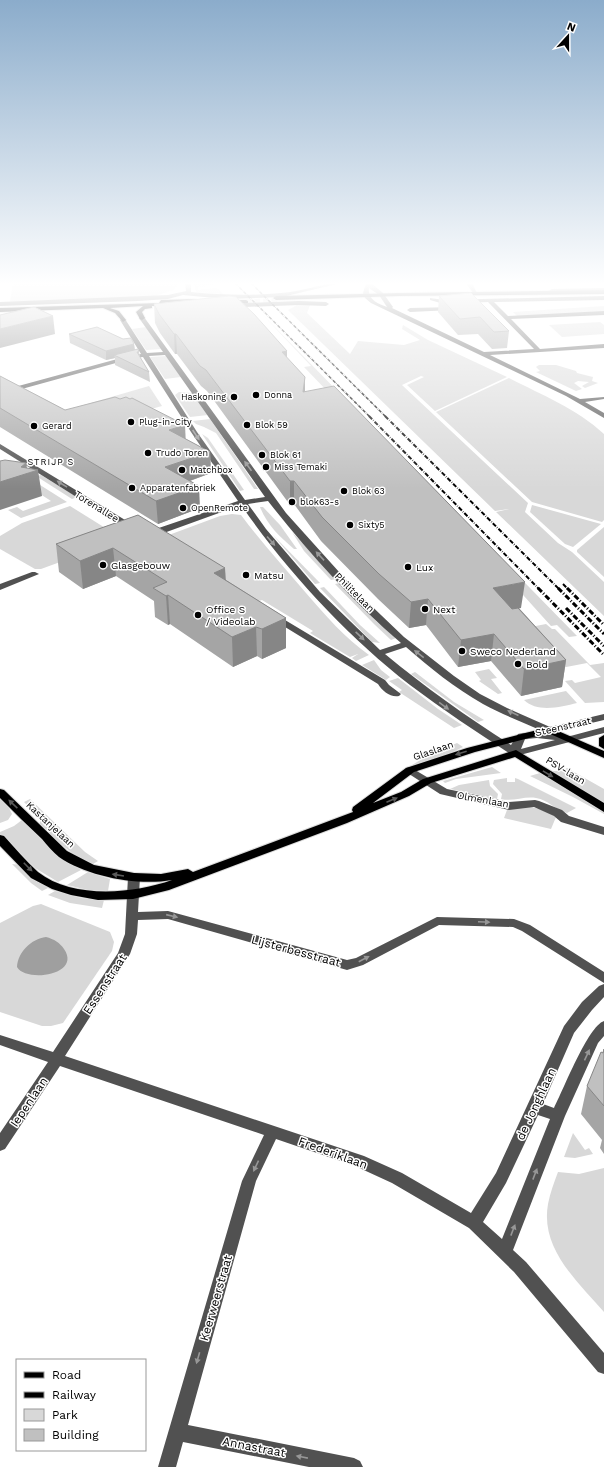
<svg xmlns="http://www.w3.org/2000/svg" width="604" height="1467" font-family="'Work Sans',sans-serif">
  <rect width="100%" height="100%" fill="#fff"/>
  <g fill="#d8d8d8">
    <path d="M13,283h165v2l-5,5 -18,6 -145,6z"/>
    <path d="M194,283h19l2,2 -17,2v3l19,-2 6,6 -27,-2z"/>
    <path d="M297,305h13l-3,8 43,41 8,-13 46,4 16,-5 -18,-11 1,-4 25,15 79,37 -72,34 -28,-26 17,-8 -3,-1 -19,9 126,118 -3,9 33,31 14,9 32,30v34l-108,-104 13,-3 -14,2 -206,-200 -1,-1z"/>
    <path d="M604,306v5l-86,6 -5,-5z"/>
    <path d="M261,313l316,323 -8,1 -12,-12 -6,1 -36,-40 -211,-219 7,-1z"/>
    <path d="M600,322l4,3v9l-42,3 -13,-12z"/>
    <path d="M146,327l15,22 -15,1 -14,-21z"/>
    <path d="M166,356l15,21 -16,2 -15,-22z"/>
    <path d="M539,365h17l20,6 1,2 16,4 -1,4 6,2 -13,5 -3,-2 7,-4 -11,-1 -4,2 8,6 -6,2 -40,-19 4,-1 -4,-4z"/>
    <path d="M509,378c33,17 68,31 95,56v86l-2,2 -70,-20 -96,-90z"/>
    <path d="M149,386l13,20 -11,3 -88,2z"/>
    <path d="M179,392l13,1 16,22 -18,2 -15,-22z"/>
    <path d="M210,419l48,70h-4l-38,-56 -12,-6 -8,-3 -3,-3z"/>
    <path d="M202,434l6,4 36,52 -4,1z"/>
    <path d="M41,475l36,22 -5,2 -36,-23z"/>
    <path d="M29,478l38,24 -46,16 -13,-8 9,-3 6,4 28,-10 -31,-20z"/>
    <path d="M532,505l69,19 -28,23 -8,-3 -35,-32z"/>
    <path d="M70,506l53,33 -82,30h-6l-35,-20v-13l22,-13z"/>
    <path d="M260,507h3l17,18 17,24h-3c-14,-12 -27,-24 -34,-42z"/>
    <path d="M232,514l9,1c20,27 43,52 65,78 19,22 39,45 63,62l-13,6 -4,-3 6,-4 -8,3 -40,-24 3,-2 -51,-31 -3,1 -101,-62 62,-23z"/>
    <path d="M604,527v50l-27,-25v-2z"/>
    <path d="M292,532l44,47 -5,1 -27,-29z"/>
    <path d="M272,534l48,49 -5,1z"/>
    <path d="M340,583l37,39 19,16 -5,2 -17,-16 -39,-40z"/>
    <path d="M324,587l36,38 20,18 -8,-1 -52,-54z"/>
    <path d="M546,624l6,5h3l35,36 14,-2v39l-19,1 -20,-22 7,-1 3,3 26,-6 -14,-14 -26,5 -46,-38z"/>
    <path d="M374,660l7,10 9,7 -4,3 -24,-15z"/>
    <path d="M489,669l8,9 -6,1 11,14 -4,1 -19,-13 2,-1 -6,-8z"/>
    <path d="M415,672l39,30 30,18 -6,2 -67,-48z"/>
    <path d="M398,678l40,31 24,16 -8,3 -55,-36 3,-2 -13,-9z"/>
    <path d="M566,691l11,12c-16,4 -40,10 -53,-3z"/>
    <path d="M457,743l6,4 -12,6 -42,14 16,-10z"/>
    <path d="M492,767l9,6 -45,6 -11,4 -2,-2z"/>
    <path d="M567,768l37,21v15l-53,-33h12z"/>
    <path d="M540,773l64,37v4l-31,-17 -43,-21z"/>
    <path d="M507,778v4h8v-4l3,1 58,29 -9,5c-11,-3 -19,-13 -31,-15 -12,-2 -23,4 -35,1l1,-5 -9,-10 1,-4z"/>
    <path d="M489,780l1,6 8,8 -1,5 -47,-10 9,-4z"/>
    <path d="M0,798l8,8 4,8 -4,6 -8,3z"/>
    <path d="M30,799l55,53 13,9 -5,3c-22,-9 -37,-24 -54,-39l2,-6 -17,-17z"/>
    <path d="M522,806c14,1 22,4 34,11l-5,12 -47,-11 3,-8z"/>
    <path d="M22,820l47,42 12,8 -23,12 -23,-14 -35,-34v-2l14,-6z"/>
    <path d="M12,864l9,1 16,15 11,8 -6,3 -11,-8z"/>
    <path d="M88,872l22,7 -2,12 -20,-1 -21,-5z"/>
    <path d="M55,891l26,7 23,2 -2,8 -32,-5 -22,-8z"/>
    <path d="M41,904l69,28 4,10 -2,9 -49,72 -12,3h-9l-42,-14v-89l33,-17z"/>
    <path d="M573,1133l12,17 4,-2 4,6 -18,4 -11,-1z"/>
    <path d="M604,1168v144c-26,-30 -64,-63 -56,-108 2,-11 6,-21 10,-32l21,2z"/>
  </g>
  <path fill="#9f9f9f" d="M46,937c8,2 14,6 18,12 18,26 -38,34 -47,18 1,-15 14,-28 29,-30z"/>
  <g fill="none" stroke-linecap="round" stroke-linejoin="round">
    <path stroke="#d9d9d9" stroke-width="5.5" stroke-dasharray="5.5 3" stroke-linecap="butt" d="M246,302l33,-1"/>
    <defs>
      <g id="major">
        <path d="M604,290v4l-205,2 -123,4 -3,-2 3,-2 123,-3z"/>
        <path d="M195,299l2,1v2l-27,1 -2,3h-16v2l-7,1 -3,3 3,6 -3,2 -2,-1 -4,-7 7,-6 -33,2 9,3 7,9 -3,2 -8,-9 -12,-5 -103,4v-4l159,-5 2,-3z"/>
        <path d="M246,300l2,1v2l-20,1 -3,-2 3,-2z"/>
        <path d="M549,727l55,24v7l-56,-25 -73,19 -61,20 -41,31 28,-11 22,-13 93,-29 88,53v9l-89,-55 -84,26 -22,13 -62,27 -178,67 -36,9 -35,1 -27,-5 -19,-6 -21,-11 -31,-32v-11l4,1c11,12 22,25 34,36 34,27 95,22 134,8 -34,6 -84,-3 -113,-23 -6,-5 -12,-12 -17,-18 -14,-13 -28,-27 -42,-41v-9l4,1 63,61 27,14 40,8 27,1 27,-5 5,3 160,-60 -1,-2 1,-3 53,-39 61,-20z"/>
        <path d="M604,735v14l-5,-3v-8z"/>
      </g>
    </defs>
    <use href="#major" stroke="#dbdbdb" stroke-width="2"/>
    <g fill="#515151" fill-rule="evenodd">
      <path d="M185,283h6v9c30,3 60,4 90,1 20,-1 40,-10 60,-10l-59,14 -56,2 -43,-4 -15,4 -30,2 -138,5v-4l168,-7 18,-4z"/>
      <path d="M366,283h5l12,10 10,14 -1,1 92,44 50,-3 -46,-47 -44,2 -14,-4v-2l14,2 160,-4v4l-110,2 14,14 96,-5v4l-93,4 29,30 64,-5v4l-114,7 90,44 24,-2v2l-19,3 19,11v5l-38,-22 -195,-93 -6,-5 -2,-5zM369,288l10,7 8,12c-9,-3 -20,-8 -18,-19z"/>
      <path d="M466,283h6l5,10h-4z"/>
      <path d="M604,288v4l-52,1 -3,-2 3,-2z"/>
      <path d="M299,301l27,1 3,2 -3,2 -27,-1 -55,2 -3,-2 3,-2z"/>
      <path d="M454,307l1,1 -3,2 -42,2 -3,-2 3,-2z"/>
      <path d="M140,317h4l142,196 72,80 46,44 50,39 26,18 27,14 43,19 54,-13v6l-55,13 -4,-1c-20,-9 -42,-17 -62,-28 -28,-16 -53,-36 -77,-57l-21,7c40,33 82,63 126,91l7,-11c14,-3 30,-2 44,1l1,3 41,-11v6l-88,23 -4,-1c-34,-22 -69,-45 -102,-70 -64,-50 -123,-114 -169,-180l-80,29 -14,2v-4l91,-31 -47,-69 -48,-75 -9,1 -134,37v-4l132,-36 9,-1 -21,-34 1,-1h4l22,34 16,-1 -24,-34zM165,355l100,142 -20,3 -48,-68 -48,-76zM268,501c39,50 84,100 133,142l-21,7 -60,-58 -54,-63 -18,-25zM537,738l18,2 -34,9 4,-10z"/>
      <path d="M0,444l135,82 1,2 -1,2h-6l-129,-81z"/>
      <path d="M32,572h3l4,2 -39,16v-6z"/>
      <path d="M275,614l110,66 4,5 12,9 -2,2c-8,2 -17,-5 -21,-12l-106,-65 -1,-2 1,-2z"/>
      <path d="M410,767l37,22 62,13 26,-2 4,1 23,9 7,6 35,11v8l-43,-13 -7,-6 -20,-9 -25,3 -69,-16 -34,-22 -1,-2 1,-2z"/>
      <path d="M134,873l4,1 2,3 -2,35 30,-1 179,49 9,-2 81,-41 77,2 16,6 74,47v11l-82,-52 -9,-4 -74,-2 -76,40 -16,5 -179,-51 -30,1 -1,14 -7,20 -65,102 299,100 38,17 69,40 25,-40 68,-147 18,-24 17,-16 5,-2v13l-12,13 -18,23 -31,71 11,4c9,-17 34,-82 50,-87v15l-6,7 -33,73 -52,134 13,12 78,91v21l-6,-2 -84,-100 -45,-44 -77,-45 -37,-17 -79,-27 -20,42 -68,244 166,33 6,3 3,6h-54l-126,-25 -7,25h-18l84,-286 22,-46 -204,-69 -55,83 -5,2v-18l48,-71 -48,-17v-10l53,17 65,-99 7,-19 3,-57 2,-3zM538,1115l12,4 -48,120 -19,-17 23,-39z"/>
    </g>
    <use href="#major" fill="#000" fill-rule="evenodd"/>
    <g stroke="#000" stroke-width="1.5" stroke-dasharray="3.5 1 0.5 1" stroke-linecap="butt">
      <path d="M235,283l135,134"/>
      <path d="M251,283l135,134"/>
    </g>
    <g stroke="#000" stroke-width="2" stroke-dasharray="4.5 1.5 0.5 1.5" stroke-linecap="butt">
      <path d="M369,416l170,173"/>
      <path d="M385,416l174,173"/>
      <path d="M563,584l5,5"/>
    </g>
    <g stroke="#000" stroke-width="3" stroke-dasharray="5.5 2 1 2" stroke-linecap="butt">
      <path d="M538,588l66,67"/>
      <path d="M558,588l46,46"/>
      <path d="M567,588l37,37"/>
      <path d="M566,608l38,38"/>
    </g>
  </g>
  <g fill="#a5a5a5">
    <path d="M439,296l70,35 -2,17 -15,1 -14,-15 -20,1 -20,-23z"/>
    <path d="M154,304l133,47v7l18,19v14l216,217h-2l47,52 -4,27 -41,9 -30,-35 -33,6 -32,-42 -17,3 -31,-29 -57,-58 -27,-37 -4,1 -83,-114 -6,-5 -24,-32h-2l-15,-21 -5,-10z"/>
    <path d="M69,334l54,5 11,5 1,6 4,2 1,5 9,15 1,10 -35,-17v-7l-9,2 -36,-17z"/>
    <path d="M0,376l65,34 121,29 24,13 1,21 -21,8 10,27 -42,16 -158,-97z"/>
    <path d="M138,515l88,65 60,38v30l-24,11 -5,-3 -24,11 -63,-43 -2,1 -13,-8 -1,-16 -38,-25 -33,13 -24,-17 -3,-28z"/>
    <path d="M604,1049v105l-4,-6 2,-8 -21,-26 6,-28z"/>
  </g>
  <g fill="#868686">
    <path d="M53,316l2,18 -55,14v-19z"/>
    <path d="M174,334h2l1,20h-2z"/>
    <path d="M134,344l1,9 -21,2 1,3 -9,2v-9z"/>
    <path d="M287,351v21l-5,-20z"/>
    <path d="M305,377v21l-2,-6z"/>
    <path d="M185,425l1,21 -17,-16z"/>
    <path d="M210,452l1,21 -44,16 -2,-22z"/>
    <path d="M26,463l2,10 10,-3 4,26 -42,14v-28z"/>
    <path d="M290,481h4v23l-4,1z"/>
    <path d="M199,486l1,22 -42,16 -2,-23z"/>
    <path d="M113,548l3,28 -33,13 -3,-28z"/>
    <path d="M225,568l2,29 -13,-24z"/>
    <path d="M525,582l-4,26 -31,6 3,-26z"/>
    <path d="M168,595l2,29 -2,1 -2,-29z"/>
    <path d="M428,599l-2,26 -17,3 2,-26z"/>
    <path d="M286,618v30l-24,11v-30z"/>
    <path d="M256,627l1,29 -24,11 -1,-30z"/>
    <path d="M494,634l-3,27 -33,6 3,-27z"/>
    <path d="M566,660l-4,27 -41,9 3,-27z"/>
  </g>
  <g fill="#c0c0c0" stroke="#868686">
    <path d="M471,293l38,38 -15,1 -14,-15 -20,2 -21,-23z"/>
    <path d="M229,296l7,1 18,17 33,37 -5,1 23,25 -2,15 31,-6 191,196 -32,6 19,21 6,-1 48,52 -42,9 -30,-35 -33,6 -33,-41 -17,3 -32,-28 -57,-57 -28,-36h-4l-84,-111 -6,-4 -24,-32h-2l-15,-20 -5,-10z"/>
    <path d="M34,307l19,9 -53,13v-14z"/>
    <path d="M97,327l26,12 8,-1 3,6 -28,7 -37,-17z"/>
    <path d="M138,349l1,3h-2l12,20 -35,-17z"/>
    <path d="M0,376l65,34 50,-13 5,2 6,-2 4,2 2,-1 53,27 -16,5 41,22 -45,15 34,19 -43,15 -156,-93z"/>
    <path d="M5,460l21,3 -5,4 17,3 -38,12v-21z"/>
    <path d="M138,515l87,53 -11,5 72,45 -24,11 -6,-2 -24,10 -64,-42 -2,1 -13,-8 14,-6 -54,-34 -33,13 -24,-17z"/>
    <path d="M604,1049v57l-17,-20 14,-34 2,1z"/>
  </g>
  <defs><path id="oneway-solid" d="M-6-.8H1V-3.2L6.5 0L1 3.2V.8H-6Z"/></defs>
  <g fill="#979797">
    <use href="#oneway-solid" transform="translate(196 435) rotate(56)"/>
    <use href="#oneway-solid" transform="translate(248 466) rotate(-126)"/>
    <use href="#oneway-solid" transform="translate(62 484) rotate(-148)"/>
    <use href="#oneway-solid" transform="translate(271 541) rotate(49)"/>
    <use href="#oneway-solid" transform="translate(320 556) rotate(-133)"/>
    <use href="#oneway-solid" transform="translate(360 636) rotate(43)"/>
    <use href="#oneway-solid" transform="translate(419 654) rotate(-142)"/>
    <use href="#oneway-solid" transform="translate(444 706) rotate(36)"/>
    <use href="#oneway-solid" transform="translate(513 713) rotate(-156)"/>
    <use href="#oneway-solid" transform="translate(172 916) rotate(13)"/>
    <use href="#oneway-solid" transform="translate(484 922) rotate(2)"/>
    <use href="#oneway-solid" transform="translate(364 959) rotate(-28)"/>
    <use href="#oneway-solid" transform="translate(587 1055) rotate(-65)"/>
    <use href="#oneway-solid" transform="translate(256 1166) rotate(115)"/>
    <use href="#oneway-solid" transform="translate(535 1174) rotate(-69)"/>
    <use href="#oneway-solid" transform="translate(513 1230) rotate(-69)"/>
    <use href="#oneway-solid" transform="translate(198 1358) rotate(106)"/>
    <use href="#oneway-solid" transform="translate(302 1457) rotate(-169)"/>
  </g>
  <g fill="#595959">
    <use href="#oneway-solid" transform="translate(461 753) rotate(162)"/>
    <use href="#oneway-solid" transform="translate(548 774) rotate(31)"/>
    <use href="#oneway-solid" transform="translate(392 800) rotate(-23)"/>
    <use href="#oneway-solid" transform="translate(13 804) rotate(-137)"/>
    <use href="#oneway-solid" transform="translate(28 867) rotate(45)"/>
    <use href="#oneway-solid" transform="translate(118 875) rotate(-171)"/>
  </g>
  <linearGradient id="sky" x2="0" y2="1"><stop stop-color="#8baccb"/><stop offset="0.58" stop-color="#fff"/><stop offset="1" stop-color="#fff" stop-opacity="0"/></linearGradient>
  <rect width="604" height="489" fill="url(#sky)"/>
  <g fill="#000" stroke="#fff" stroke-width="1.5">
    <circle cx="256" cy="395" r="4"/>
    <circle cx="234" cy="397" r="4"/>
    <circle cx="131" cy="422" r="4"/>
    <circle cx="247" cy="425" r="4"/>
    <circle cx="34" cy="426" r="4"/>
    <circle cx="148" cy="453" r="4"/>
    <circle cx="262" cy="455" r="4"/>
    <circle cx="266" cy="467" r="4"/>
    <circle cx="182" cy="470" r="4"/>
    <circle cx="132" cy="488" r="4"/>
    <circle cx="344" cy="491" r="4"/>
    <circle cx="292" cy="502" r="4"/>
    <circle cx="183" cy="508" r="4"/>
    <circle cx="350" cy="525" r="4"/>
    <circle cx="103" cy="565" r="4"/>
    <circle cx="408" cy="567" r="4"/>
    <circle cx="246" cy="575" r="4"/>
    <circle cx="425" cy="609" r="4"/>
    <circle cx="198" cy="615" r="4"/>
    <circle cx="462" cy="651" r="4"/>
    <circle cx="518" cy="664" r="4"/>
  </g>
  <g text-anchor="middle" stroke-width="3" stroke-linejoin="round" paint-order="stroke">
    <g font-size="9" fill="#000" stroke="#fff" text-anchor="start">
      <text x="264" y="398">Donna</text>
      <text x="226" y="400" text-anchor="end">Haskoning</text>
      <text x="139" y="425">Plug-in-City</text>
      <text x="255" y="428">Blok 59</text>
      <text x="42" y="429">Gerard</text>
      <text x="156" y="456">Trudo Toren</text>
      <text x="270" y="458">Blok 61</text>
      <text x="274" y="470">Miss Temaki</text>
      <text x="190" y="473">Matchbox</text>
      <text x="140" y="491">Apparatenfabriek</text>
      <text x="352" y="494">Blok 63</text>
      <text x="300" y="505">blok63-s</text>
      <text x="191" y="511">OpenRemote</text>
      <text x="358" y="528">Sixty5</text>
    </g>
    <g font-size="9" letter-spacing="1" fill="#000" stroke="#fff">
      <text x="51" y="465">STRIJP S</text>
    </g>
    <g font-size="10" fill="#000" stroke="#fff">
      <text transform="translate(97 506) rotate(32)" y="4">Torenallee</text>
      <text transform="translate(355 592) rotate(45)" y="4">Philitelaan</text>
      <text transform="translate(563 726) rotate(-13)" y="4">Steenstraat</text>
      <text transform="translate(433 750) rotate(-19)" y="4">Glaslaan</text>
      <text transform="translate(566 770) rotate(31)" y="4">PSV-laan</text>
      <text transform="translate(483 799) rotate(10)" y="4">Olmenlaan</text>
      <text transform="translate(51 824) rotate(43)" y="4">Kastanjelaan</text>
    </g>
    <g font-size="10" fill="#000" stroke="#fff" text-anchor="start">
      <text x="111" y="569">Glasgebouw</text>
      <text x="416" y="571">Lux</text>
      <text x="254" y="579">Matsu</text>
      <text x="206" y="613">Office S<tspan x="206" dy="12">/ Videolab</tspan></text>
      <text x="433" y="613">Next</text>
      <text x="470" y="655">Sweco Nederland</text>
      <text x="526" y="668">Bold</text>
    </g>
    <g font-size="12" fill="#000" stroke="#fff">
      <text transform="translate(296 951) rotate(15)" y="4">Lijsterbesstraat</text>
      <text transform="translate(105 984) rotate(-57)" y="4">Essenstraat</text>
      <text transform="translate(29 1102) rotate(-56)" y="4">Iepenlaan</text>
      <text transform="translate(536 1104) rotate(-65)" y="4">de Jonghlaan</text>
      <text transform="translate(333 1153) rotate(20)" y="4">Frederiklaan</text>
      <text transform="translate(216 1298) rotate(-74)" y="4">Keerweerstraat</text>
      <text transform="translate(254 1447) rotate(11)" y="4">Annastraat</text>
    </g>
  </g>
  <rect x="16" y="1359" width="130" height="92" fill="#ffffff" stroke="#999999"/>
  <rect x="24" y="1372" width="20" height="6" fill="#000000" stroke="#999999"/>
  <text x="52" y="1379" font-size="12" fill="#000000">Road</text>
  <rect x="24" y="1392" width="20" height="6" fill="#000000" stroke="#999999"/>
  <text x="52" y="1399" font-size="12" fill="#000000">Railway</text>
  <rect x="24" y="1409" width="20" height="12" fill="#d8d8d8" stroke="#999999"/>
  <text x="52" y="1419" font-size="12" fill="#000000">Park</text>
  <rect x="24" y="1429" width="20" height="12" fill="#c0c0c0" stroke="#999999"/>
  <text x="52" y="1439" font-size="12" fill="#000000">Building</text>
  <g transform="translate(568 36) rotate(21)" stroke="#ffffff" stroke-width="3" paint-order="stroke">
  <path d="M0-3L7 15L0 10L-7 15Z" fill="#000000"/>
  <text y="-6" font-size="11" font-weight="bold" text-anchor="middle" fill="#000000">N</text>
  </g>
</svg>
